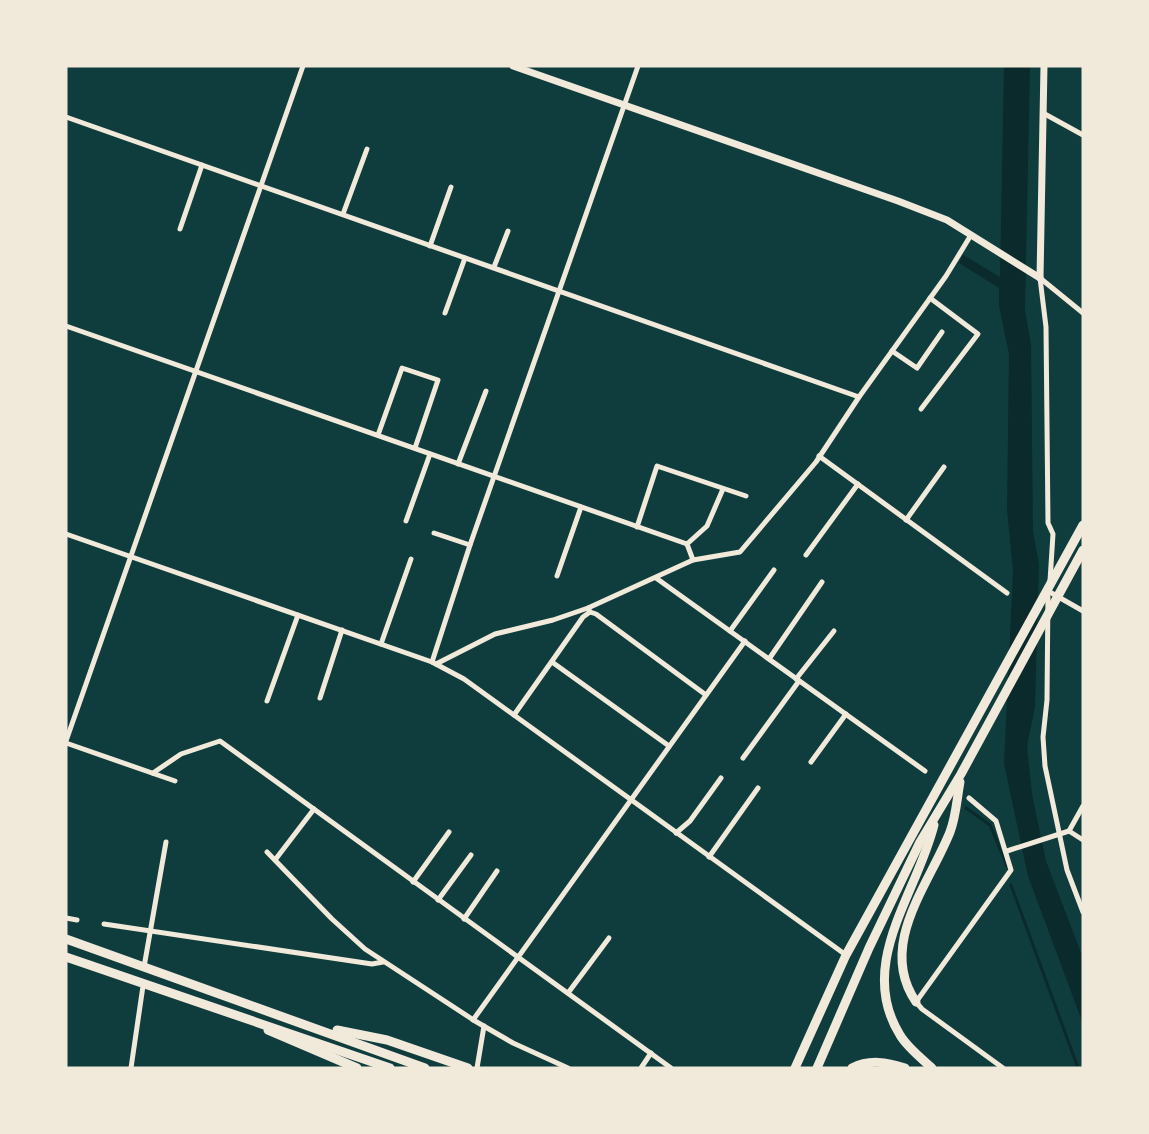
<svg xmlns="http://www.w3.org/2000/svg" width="1149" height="1134" font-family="Inter,sans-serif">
  <rect width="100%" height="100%" fill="#0f3d3e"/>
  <path fill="#0a2a2b" d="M1004,66h26l-5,245 6,33 2,188 6,32 -4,143 -8,39 5,48 14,67 37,97v66l-55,-148 -24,-112 9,-193 -6,-62 2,-155 -10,-48v-18l-40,-25 4,-8 37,22z"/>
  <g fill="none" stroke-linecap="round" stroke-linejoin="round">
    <g stroke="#0a2a2b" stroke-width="3">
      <path d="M966,808l24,17 17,41"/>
      <path d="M1011,885l67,183"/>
    </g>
    <g stroke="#f1e9da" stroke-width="5">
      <path d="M1043,113l40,22"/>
      <path d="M66,117l793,280"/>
      <path d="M343,214l24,-65"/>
      <path d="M180,229l22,-64"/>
      <path d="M430,246l21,-59"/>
      <path d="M494,267l14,-36"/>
      <path d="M1040,278l6,49 2,196 5,11 -3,47"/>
      <path d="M1040,278l43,35"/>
      <path d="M445,313l20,-55"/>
      <path d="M66,326l621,218 20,-18 16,-37"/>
      <path d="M892,351l25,17 25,-36"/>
      <path d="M921,409l57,-75 -48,-36"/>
      <path d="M378,435l24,-67 36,12 -23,68"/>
      <path d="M819,456l188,137"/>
      <path d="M458,464l28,-73"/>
      <path d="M906,520l38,-53"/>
      <path d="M406,521l24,-67"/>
      <path d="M637,527l20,-61 89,30"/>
      <path d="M434,533l36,12"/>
      <path d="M66,534l366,128 32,17 382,276"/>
      <path d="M687,544l6,16"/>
      <path d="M806,555l52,-71"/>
      <path d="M557,576l24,-69"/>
      <path d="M656,578l269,193"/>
      <path d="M1048,591l35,20"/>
      <path d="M1048,593l-1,107 -4,37 2,29 22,104 16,42"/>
      <path d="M588,608l2,4 6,2 110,81"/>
      <path d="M730,631l44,-61"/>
      <path d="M381,644l30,-85"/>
      <path d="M769,659l53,-77"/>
      <path d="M432,662l38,-117 168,-479"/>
      <path d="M552,662l117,84"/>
      <path d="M436,664l59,-30 58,-14 35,-12 105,-48 47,-8 76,-90 43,-65 87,-121 25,-41"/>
      <path d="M796,679l38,-48"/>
      <path d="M320,698l22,-68"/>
      <path d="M267,701l31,-86"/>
      <path d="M514,715l69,-98 7,-5"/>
      <path d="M66,741l237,-675"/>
      <path d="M66,743l109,38"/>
      <path d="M743,758l56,-77"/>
      <path d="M811,762l35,-48"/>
      <path d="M153,773l28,-19 39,-13 451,327"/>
      <path d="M969,798l27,23 15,49 -95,132 6,7 81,59"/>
      <path d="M1069,831l14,9"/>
      <path d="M676,833l14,-12 31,-43"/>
      <path d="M1007,851l62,-20 14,-25"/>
      <path d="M267,852l65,67 33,30 110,72 38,22 55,25"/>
      <path d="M709,857l49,-69"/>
      <path d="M275,860l39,-51"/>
      <path d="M413,882l36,-50"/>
      <path d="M438,900l33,-45"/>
      <path d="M66,918l11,2"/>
      <path d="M464,919l33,-48"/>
      <path d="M104,924l268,40 11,-2"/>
      <path d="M144,967l22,-125"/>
      <path d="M568,993l41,-55"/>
      <path d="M473,1020l272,-379"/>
      <path d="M131,1068l12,-82"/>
      <path d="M477,1068l7,-42"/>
      <path d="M641,1068l10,-15"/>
    </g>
    <g stroke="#f1e9da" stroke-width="7">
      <path d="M513,66l385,135 49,19 93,58"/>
      <path d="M1040,278l4,-212"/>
    </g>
    <g stroke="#f1e9da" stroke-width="9">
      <path d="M66,939l359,129"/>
      <path d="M66,957l324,111"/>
      <path d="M916,1002c-39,-57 13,-117 34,-170 6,-15 7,-34 10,-50"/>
      <path d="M268,1030l89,38"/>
      <path d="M337,1030l50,10 81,28"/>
      <path d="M795,1068l51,-113 237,-430"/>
      <path d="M817,1068l52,-120 51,-106 41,-68 122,-224"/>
      <path d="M852,1068c17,-9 35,-6 53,0"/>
      <path d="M932,1068c-11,-10 -25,-21 -32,-33 -44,-71 17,-141 34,-210"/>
    </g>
  </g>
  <rect width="1149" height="1134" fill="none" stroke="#f1e9da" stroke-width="135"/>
</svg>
